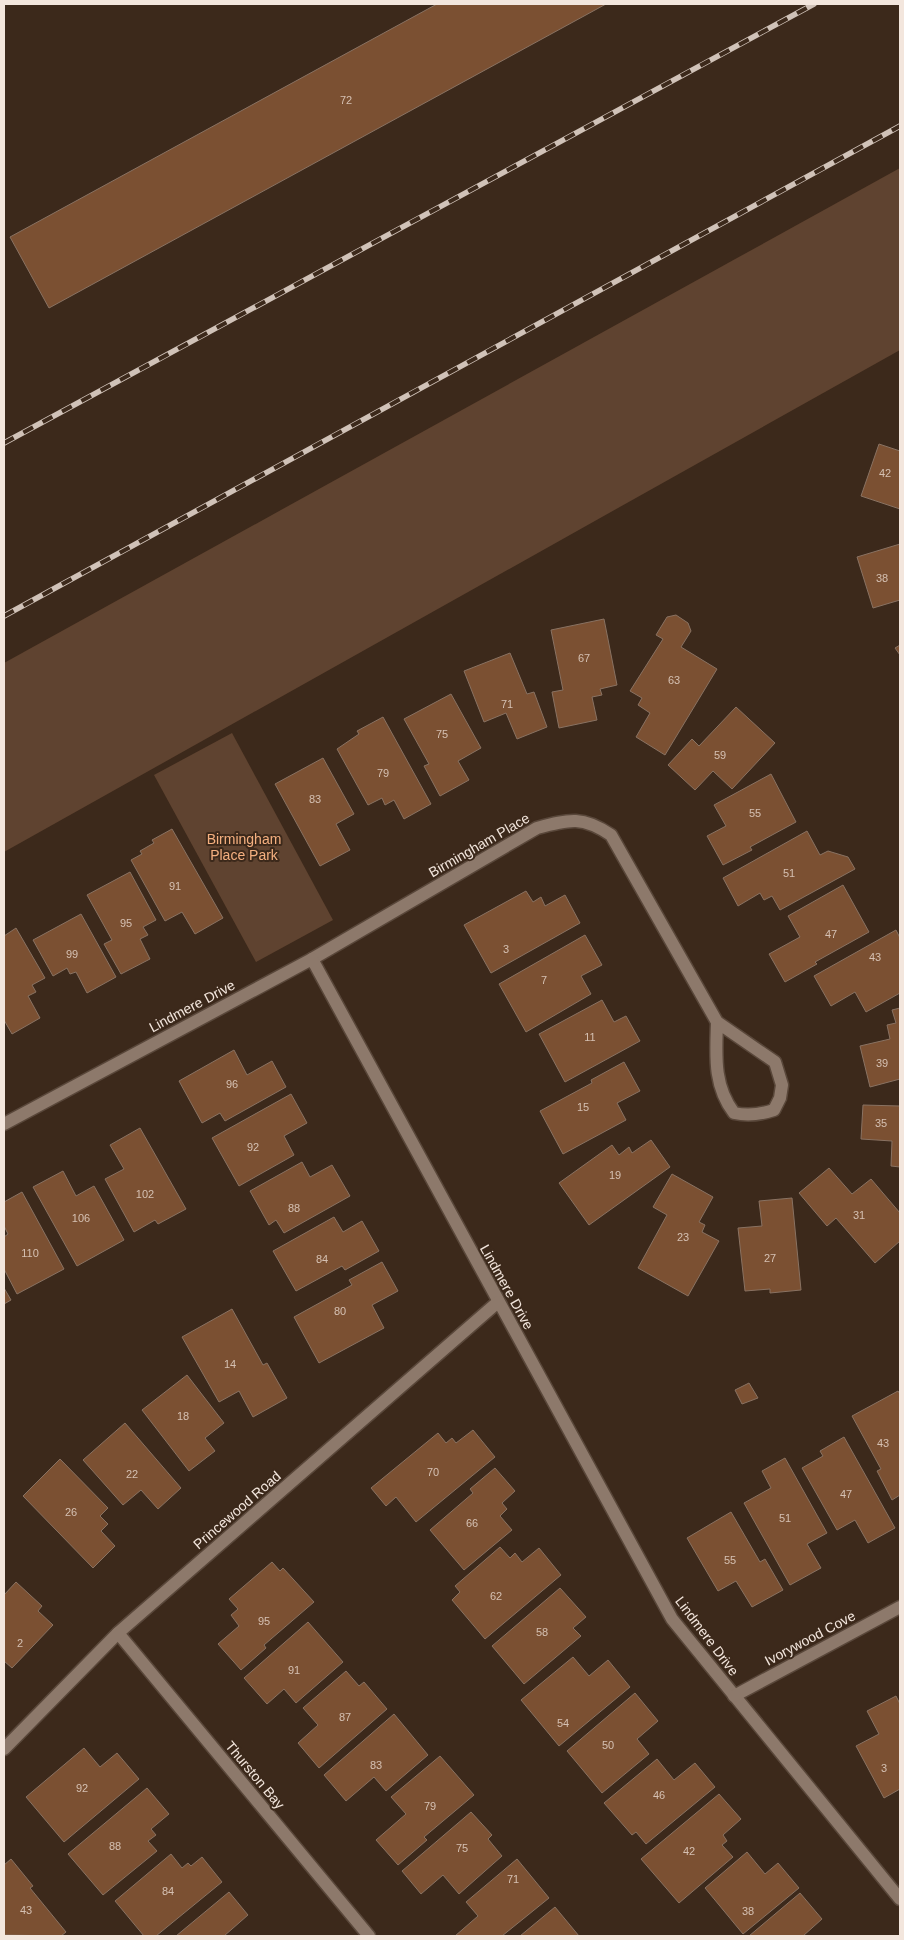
<svg xmlns="http://www.w3.org/2000/svg" width="904" height="1940" font-family="Arial,sans-serif">
  <rect width="100%" height="100%" fill="#3c291b"/>
  <g fill="#5f4330">
    <path d="M900,168v182l-896,502v-189z"/>
    <path d="M232,733l101,187 -77,42 -102,-187z"/>
  </g>
  <g fill="#7b5032" stroke="#897262">
    <path d="M437,4h169l-557,304 -39,-71z"/>
    <path d="M879,444l21,7v58l-39,-13z"/>
    <path d="M900,544v56l-27,8 -16,-51z"/>
    <path d="M676,615l12,8 3,8 -10,16 36,22 -52,86 -29,-18 14,-24 -12,-8 4,-7 -12,-7 33,-52 -7,-4 11,-18z"/>
    <path d="M604,619l13,66 -17,4 2,6 -10,2 5,23 -38,8 -7,-36 11,-2 -12,-60z"/>
    <path d="M900,645v10l-5,-7z"/>
    <path d="M510,653l17,41 7,-2 13,35 -30,12 -11,-26 -22,9 -20,-51z"/>
    <path d="M451,694l30,54 -23,13 11,19 -29,16 -16,-30 5,-2 -25,-45z"/>
    <path d="M736,707l39,36 -43,46 -19,-18 -18,19 -27,-25 24,-26 7,7z"/>
    <path d="M383,717l48,87 -27,15 -10,-19 -9,5 -3,-7 -14,7 -31,-56 22,-15 -2,-3z"/>
    <path d="M323,758l31,56 -18,10 14,26 -30,16 -45,-82z"/>
    <path d="M771,774l25,48 -46,25 2,3 -29,15 -16,-29 19,-10 -12,-21z"/>
    <path d="M172,829l51,89 -28,16 -13,-22 -17,9 -34,-61 11,-6 -2,-3 14,-8 -2,-3z"/>
    <path d="M807,831l13,24 8,-4 20,6 7,12 -75,41 -8,-14 -8,4 -4,-7 -22,13 -15,-28z"/>
    <path d="M130,872l26,48 -13,7 5,8 -8,4 10,20 -29,15 -17,-30 8,-4 -25,-45z"/>
    <path d="M843,885l26,47 -54,30 2,2 -32,18 -16,-28 31,-17 -12,-21z"/>
    <path d="M526,891l7,11 8,-5 4,9 20,-11 15,28 -89,50 -27,-48z"/>
    <path d="M81,914l35,63 -29,16 -11,-21 -6,2 -3,-6 -14,8 -20,-36z"/>
    <path d="M16,928l29,50 -13,7 4,7 -8,4 12,22 -28,16 -8,-14v-84z"/>
    <path d="M896,930l4,8v55l-34,19 -11,-20 -24,14 -17,-30z"/>
    <path d="M585,935l17,30 -21,11 10,18 -65,38 -27,-48z"/>
    <path d="M602,1000l12,22 12,-6 14,25 -75,41 -26,-48z"/>
    <path d="M900,1008v71l-30,8 -10,-41 30,-7 -3,-14 9,-2 -4,-13z"/>
    <path d="M234,1050l13,25 25,-14 14,26 -61,34 -5,-8 -18,10 -23,-42z"/>
    <path d="M624,1062l16,29 -23,12 9,17 -63,34 -23,-43 52,-28 -1,-3z"/>
    <path d="M291,1094l16,29 -23,13 10,19 -55,31 -27,-48z"/>
    <path d="M863,1105l37,1v61l-9,-1 1,-25 -31,-2z"/>
    <path d="M140,1128l46,81 -28,15 -3,-4 -21,12 -29,-53 19,-10 -14,-24z"/>
    <path d="M651,1140l19,27 -81,58 -30,-42 53,-38 7,10 10,-8 3,6z"/>
    <path d="M302,1162l8,15 22,-12 18,31 -66,37 -8,-13 -7,5 -19,-34z"/>
    <path d="M829,1168l23,26 19,-15 29,34v28l-25,22 -39,-45 -9,8 -28,-33z"/>
    <path d="M63,1171l13,25 18,-10 30,54 -47,26 -44,-79z"/>
    <path d="M672,1174l41,23 -14,25 6,3 -3,7 17,9 -31,55 -50,-28 29,-53 -14,-8z"/>
    <path d="M22,1192l42,77 -47,25 -13,-25v-32l4,-3 -4,-8v-24z"/>
    <path d="M792,1198l9,92 -31,3v-4l-25,2 -7,-63 24,-2 -3,-25z"/>
    <path d="M334,1217l9,15 19,-11 17,30 -34,19 -3,-4 -46,25 -23,-40z"/>
    <path d="M382,1262l16,29 -26,14 12,23 -65,35 -25,-46 58,-32 -3,-5z"/>
    <path d="M4,1288l7,12 -7,4z"/>
    <path d="M232,1309l31,56 4,-2 20,35 -34,19 -14,-26 -20,11 -37,-65z"/>
    <path d="M187,1375l37,48 -19,15 10,13 -26,20 -47,-61z"/>
    <path d="M749,1383l9,15 -16,6 -7,-14z"/>
    <path d="M898,1391l2,3v101l-8,5 -15,-29 4,-2 -29,-53z"/>
    <path d="M125,1423l56,65 -23,21 -17,-19 -18,15 -40,-45z"/>
    <path d="M473,1430l22,27 -79,65 -20,-25 -10,9 -15,-18 67,-55 8,10 6,-5 4,5z"/>
    <path d="M844,1437l51,91 -27,15 -13,-23 -18,10 -35,-62 21,-12 -3,-5z"/>
    <path d="M785,1458l42,75 -20,11 14,24 -31,17 -46,-82 27,-15 -9,-17z"/>
    <path d="M60,1459l48,49 -8,8 8,8 -7,7 14,15 -22,22 -70,-72z"/>
    <path d="M495,1468l20,23 -13,12 5,6 -7,7 12,14 -48,40 -34,-40 43,-37 -3,-4z"/>
    <path d="M731,1512l29,50 5,-3 18,31 -31,17 -16,-26 -18,10 -31,-53z"/>
    <path d="M500,1547l10,11 5,-5 7,9 17,-14 22,27 -76,64 -33,-39 8,-8 -5,-6z"/>
    <path d="M272,1562l8,9 3,-3 31,34 -50,43 2,3 -25,22 -23,-26 21,-18 -8,-11 7,-6 -9,-10z"/>
    <path d="M16,1582l26,24 -4,5 15,14 -41,43 -8,-7v-66z"/>
    <path d="M560,1588l26,29 -13,11 8,8 -57,48 -32,-38z"/>
    <path d="M308,1622l35,40 -47,41 -12,-14 -17,15 -23,-26z"/>
    <path d="M573,1657l16,19 19,-16 22,27 -71,59 -38,-46z"/>
    <path d="M346,1671l13,15 5,-4 23,27 -68,59 -21,-25 20,-18 -15,-17z"/>
    <path d="M635,1693l23,28 -21,18 12,15 -47,39 -35,-42z"/>
    <path d="M896,1696l4,8v85l-16,9 -28,-52 23,-12 -12,-23z"/>
    <path d="M394,1714l34,41 -42,36 -12,-14 -28,24 -22,-26z"/>
    <path d="M84,1748l16,19 17,-14 22,26 -75,63 -38,-45z"/>
    <path d="M440,1756l34,39 -50,42 3,3 -29,25 -22,-25 30,-26 -15,-17z"/>
    <path d="M657,1759l17,21 21,-17 20,24 -69,57 -10,-12 -4,3 -28,-32z"/>
    <path d="M147,1788l22,26 -18,15 5,6 -8,6 9,10 -54,44 -35,-41z"/>
    <path d="M719,1794l22,25 -18,16 4,6 -5,4 11,12 -54,46 -38,-44z"/>
    <path d="M471,1812l21,23 -4,4 14,17 -43,38 -16,-19 -22,19 -19,-23z"/>
    <path d="M747,1852l18,22 13,-11 21,25 -56,46 -38,-46z"/>
    <path d="M171,1854l11,14 6,-5 3,3 11,-9 20,25 -66,54h-12l-29,-35z"/>
    <path d="M11,1859l22,27 -3,2 36,44 -5,4 -57,-1v-70z"/>
    <path d="M517,1859l32,39 -47,38h-47l23,-20 -12,-14z"/>
    <path d="M229,1892l19,23 -24,21h-48z"/>
    <path d="M800,1893l22,26 -19,17h-54z"/>
    <path d="M555,1907l24,29h-59z"/>
  </g>
  <g fill="none" stroke-linecap="round" stroke-linejoin="round">
    <defs>
      <g id="minor">
        <path d="M312,959l225,-131c33,-9 46,-12 74,7l106,187 58,40 7,23 -2,13 -6,12c-15,5 -26,6 -40,3 -21,-28 -18,-58 -17,-91"/>
        <path d="M4,1124l308,-165 360,660 228,280"/>
        <path d="M118,1633l251,303"/>
        <path d="M734,1696l166,-89"/>
        <path d="M4,1749l114,-116 380,-331"/>
      </g>
    </defs>
    <use href="#minor" stroke="#59473a" stroke-width="15"/>
    <use href="#minor" stroke="#8d796b" stroke-width="12"/>
    <defs>
      <g id="rail">
        <path d="M4,443l810,-439"/>
        <path d="M4,616l896,-490"/>
      </g>
    </defs>
    <use href="#rail" stroke="#d0c2b8" stroke-width="5.5"/>
    <use href="#rail" stroke="#3c291b" stroke-width="4" stroke-dasharray="11" stroke-linecap="butt"/>
  </g>
  <g text-anchor="middle" stroke-width="4" stroke-linejoin="round" paint-order="stroke">
    <g font-size="11" fill="#d5c0b2">
      <text x="346" y="104">72</text>
      <text x="885" y="477">42</text>
      <text x="882" y="582">38</text>
      <text x="584" y="662">67</text>
      <text x="674" y="684">63</text>
      <text x="507" y="708">71</text>
      <text x="442" y="738">75</text>
      <text x="720" y="759">59</text>
      <text x="383" y="777">79</text>
      <text x="315" y="803">83</text>
      <text x="755" y="817">55</text>
      <text x="789" y="877">51</text>
      <text x="175" y="890">91</text>
      <text x="126" y="927">95</text>
      <text x="831" y="938">47</text>
      <text x="506" y="953">3</text>
      <text x="72" y="958">99</text>
      <text x="875" y="961">43</text>
      <text x="544" y="984">7</text>
      <text x="590" y="1041">11</text>
      <text x="882" y="1067">39</text>
      <text x="232" y="1088">96</text>
      <text x="583" y="1111">15</text>
      <text x="881" y="1127">35</text>
      <text x="253" y="1151">92</text>
      <text x="615" y="1179">19</text>
      <text x="145" y="1198">102</text>
      <text x="294" y="1212">88</text>
      <text x="859" y="1219">31</text>
      <text x="81" y="1222">106</text>
      <text x="683" y="1241">23</text>
      <text x="30" y="1257">110</text>
      <text x="770" y="1262">27</text>
      <text x="322" y="1263">84</text>
      <text x="340" y="1315">80</text>
      <text x="230" y="1368">14</text>
      <text x="183" y="1420">18</text>
      <text x="883" y="1447">43</text>
      <text x="433" y="1476">70</text>
      <text x="132" y="1478">22</text>
      <text x="846" y="1498">47</text>
      <text x="71" y="1516">26</text>
      <text x="785" y="1522">51</text>
      <text x="472" y="1527">66</text>
      <text x="730" y="1564">55</text>
      <text x="496" y="1600">62</text>
      <text x="264" y="1625">95</text>
      <text x="542" y="1636">58</text>
      <text x="20" y="1647">2</text>
      <text x="294" y="1674">91</text>
      <text x="345" y="1721">87</text>
      <text x="563" y="1727">54</text>
      <text x="608" y="1749">50</text>
      <text x="376" y="1769">83</text>
      <text x="884" y="1772">3</text>
      <text x="82" y="1792">92</text>
      <text x="659" y="1799">46</text>
      <text x="430" y="1810">79</text>
      <text x="115" y="1850">88</text>
      <text x="462" y="1852">75</text>
      <text x="689" y="1855">42</text>
      <text x="513" y="1883">71</text>
      <text x="168" y="1895">84</text>
      <text x="26" y="1914">43</text>
      <text x="748" y="1915">38</text>
    </g>
    <g font-size="14" fill="#f5b080" stroke="#3c291b">
      <text x="244" y="844">Birmingham<tspan x="244" dy="16">Place Park</tspan></text>
    </g>
    <g font-size="14" fill="#f3e6dd" stroke="#3c291b">
      <text transform="translate(479 845) rotate(-30)" y="5">Birmingham Place</text>
      <text transform="translate(192 1006) rotate(-28)" y="5">Lindmere Drive</text>
      <text transform="translate(507 1287) rotate(61)" y="5">Lindmere Drive</text>
      <text transform="translate(237 1510) rotate(-41)" y="5">Princewood Road</text>
      <text transform="translate(707 1636) rotate(53)" y="5">Lindmere Drive</text>
      <text transform="translate(810 1638) rotate(-28)" y="5">Ivorywood Cove</text>
      <text transform="translate(255 1775) rotate(50)" y="5">Thurston Bay</text>
    </g>
  </g>
  <rect width="904" height="1940" fill="none" stroke="#f3e6dd" stroke-width="10"/>
</svg>
